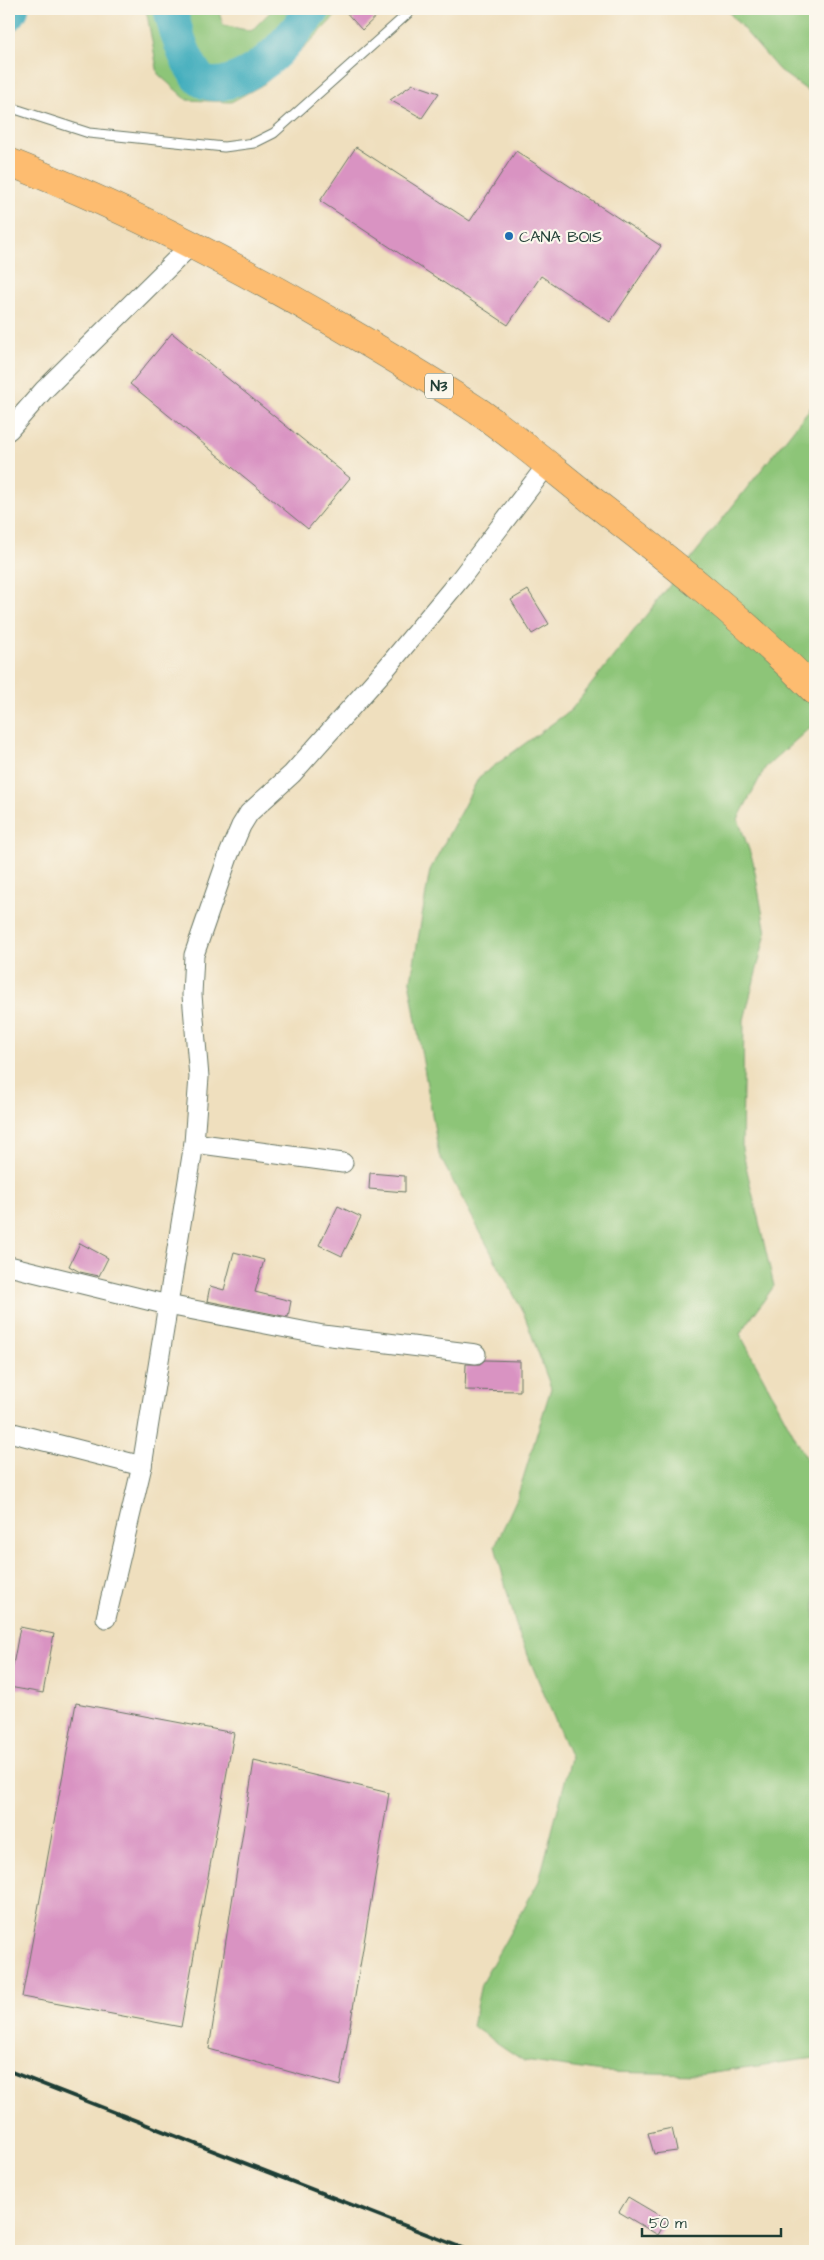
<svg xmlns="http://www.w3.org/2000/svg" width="824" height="2260" font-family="'Architects Daughter',sans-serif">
  <rect width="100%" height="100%" fill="#fbf7ec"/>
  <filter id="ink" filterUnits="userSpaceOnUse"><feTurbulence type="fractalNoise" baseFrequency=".02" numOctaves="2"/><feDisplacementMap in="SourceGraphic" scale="10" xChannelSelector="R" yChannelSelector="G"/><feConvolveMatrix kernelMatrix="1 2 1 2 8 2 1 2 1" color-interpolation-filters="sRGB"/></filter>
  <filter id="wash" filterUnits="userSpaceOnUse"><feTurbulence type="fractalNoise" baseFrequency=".0096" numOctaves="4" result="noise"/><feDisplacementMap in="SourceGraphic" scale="20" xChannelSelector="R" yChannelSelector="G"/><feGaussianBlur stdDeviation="1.12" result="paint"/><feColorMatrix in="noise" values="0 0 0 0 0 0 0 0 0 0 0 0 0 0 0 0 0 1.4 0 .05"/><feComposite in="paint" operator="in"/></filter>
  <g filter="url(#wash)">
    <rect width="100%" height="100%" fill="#efdfbe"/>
    <g fill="#8dc578" stroke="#568156">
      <path d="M146,9h72l5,16 28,6 22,-22h69l-29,30 -49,45 -33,18 -44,-2 -29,-26z"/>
      <path d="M726,9h89v87l-36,-26z"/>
      <path d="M815,402v321l-50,45 -27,51 15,42 13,72 -22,87 -2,129 32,137 -34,48 75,141v583l-116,16 -96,-2 -79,-11 -52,-35 9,-42 58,-103 32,-123 -53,-126 -23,-86 22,-48 34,-110 -27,-74 -85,-159 -29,-169 20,-116 49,-93 92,-67z"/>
    </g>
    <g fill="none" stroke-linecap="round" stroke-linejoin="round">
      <g stroke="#3eacbc" stroke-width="34">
        <path d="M170,9c6,22 13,48 27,67 15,20 53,-2 68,-14 16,-11 35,-38 49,-53"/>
        <path d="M9,14l3,-5"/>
      </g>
    </g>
    <g id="blocks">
      <g fill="#d993c2">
        <path d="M343,9h41l-22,21z"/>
        <path d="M413,84l26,9 -17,25 -32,-18z"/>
        <path d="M356,147l114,74 46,-70 145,95 -51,76 -69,-46 -33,49 -188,-124z"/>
        <path d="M172,333l178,145 -42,51 -178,-145z"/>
        <path d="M528,590l21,34 -17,10 -21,-34z"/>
        <path d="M370,1173l35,3v16l-36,-3z"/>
        <path d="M338,1206l23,11 -19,39 -23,-11z"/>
        <path d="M80,1243l28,15 -9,18 -19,-4 -11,-6z"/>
        <path d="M234,1252l30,8 -9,32 36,9 -3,16 -81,-16 3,-15 14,4z"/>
        <path d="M485,1360l35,1v30l-55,-1 1,-26h14z"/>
        <path d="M20,1627l34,7 -11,59 -34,-6z"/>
        <path d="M76,1703l158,30 -53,294 -159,-30z"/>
        <path d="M254,1761l135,32 -49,293 -131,-37z"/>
        <path d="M672,2128l5,23 -23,3 -6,-21z"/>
        <path d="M628,2197l39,23 -9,15 -39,-23z"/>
      </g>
    </g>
  </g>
  <g filter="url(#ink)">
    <use href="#blocks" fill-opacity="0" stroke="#687664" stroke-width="1"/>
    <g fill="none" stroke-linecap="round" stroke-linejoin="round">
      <defs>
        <path id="lane" d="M9,107l80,26 135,14 30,-4 20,-10 139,-124"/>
        <g id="street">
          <path d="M9,430l35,-40 148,-146"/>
          <path d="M194,1143l149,20"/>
          <path d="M9,1266l159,39 155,30 153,19"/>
          <path d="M9,1432l133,34"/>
          <path d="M106,1618l36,-152 52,-323 5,-66 -7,-82 2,-40 35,-101 12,-28 8,-13 43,-39 96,-108 73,-88 86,-113"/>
        </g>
        <path id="highway" d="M9,162c115,45 225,102 332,165 46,27 92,54 137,84 40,28 77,60 115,90 78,60 153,120 222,190"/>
      </defs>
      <use href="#lane" stroke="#687664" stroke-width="11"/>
      <use href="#street" stroke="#687664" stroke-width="21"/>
      <use href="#highway" stroke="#687664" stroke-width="29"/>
      <use href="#lane" stroke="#fff" stroke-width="9"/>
      <use href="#street" stroke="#fff" stroke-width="19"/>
      <use href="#highway" stroke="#fdbc6f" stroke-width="28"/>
      <path stroke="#1f3d34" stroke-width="4" d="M9,2071l461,180"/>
    </g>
  </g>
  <circle fill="#1f6fb2" stroke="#fbf7ec" stroke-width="2" cx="509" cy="236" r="5"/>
  <g text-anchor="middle" stroke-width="4.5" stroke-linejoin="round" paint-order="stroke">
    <rect fill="#fbf7ec" stroke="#61756b" stroke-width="1" x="425" y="373.5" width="28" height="25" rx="4"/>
    <g font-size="15" font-weight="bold" fill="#1f3d34">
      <text x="439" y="391">N3</text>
    </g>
    <g font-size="16" fill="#1f3d34" stroke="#fbf7ec" text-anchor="start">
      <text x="519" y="242">CANA BOIS</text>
    </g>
  </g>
  <rect width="824" height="2260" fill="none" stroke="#fbf7ec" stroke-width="30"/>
  <path d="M642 2228v8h139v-8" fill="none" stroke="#1f3d34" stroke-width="2.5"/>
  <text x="649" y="2228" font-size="15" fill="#1f3d34" stroke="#fbf7ec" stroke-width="4" paint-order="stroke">50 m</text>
</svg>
